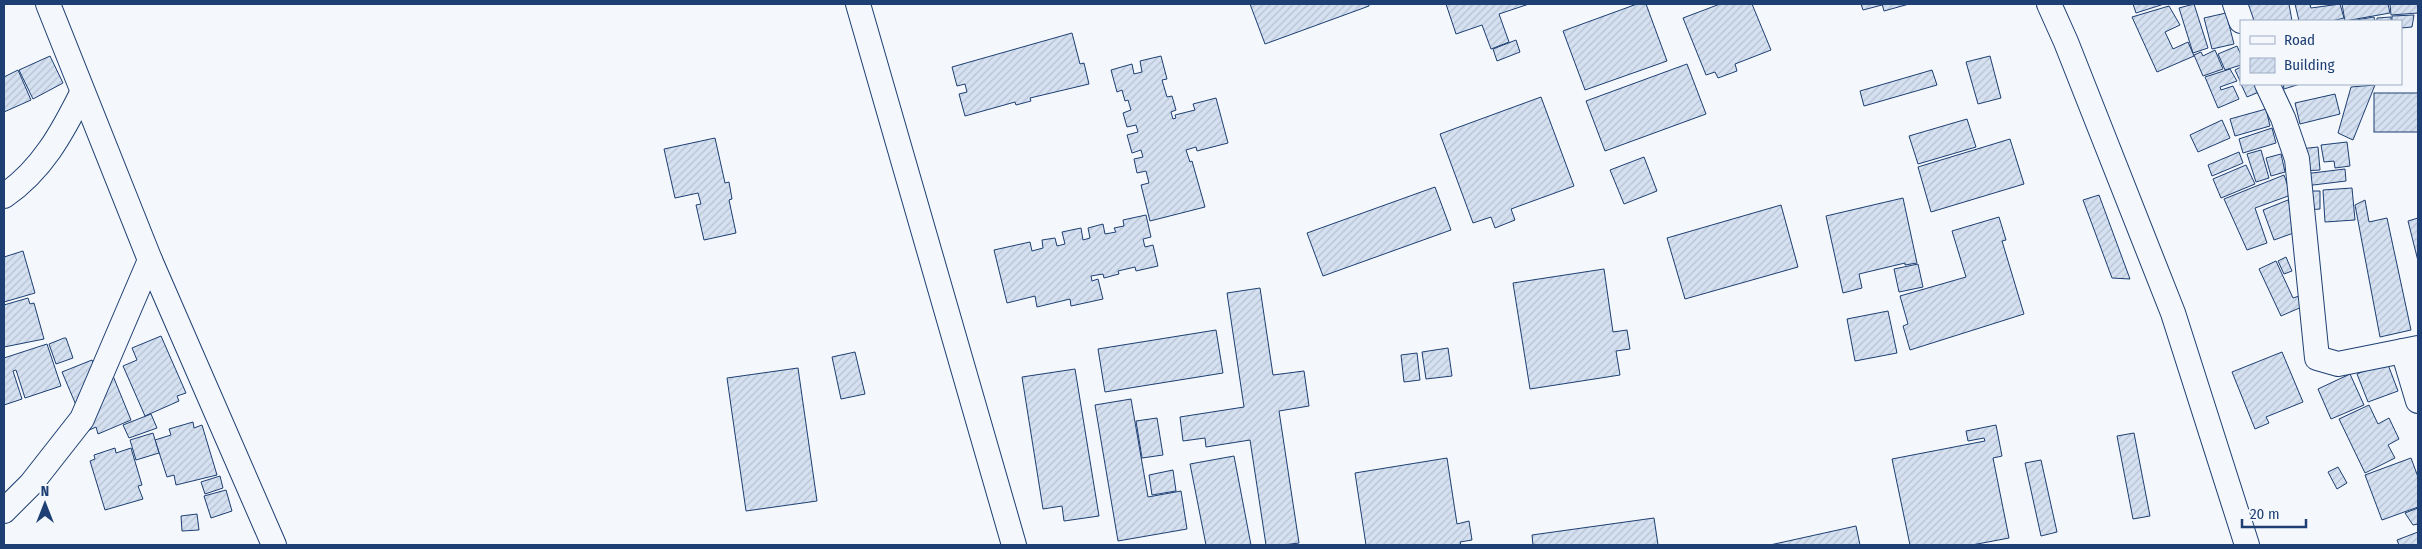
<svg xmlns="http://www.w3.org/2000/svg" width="2422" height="549" font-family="'Fira Sans Condensed',sans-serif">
  <defs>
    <pattern id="building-hatch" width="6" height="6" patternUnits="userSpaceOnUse" patternTransform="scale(1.25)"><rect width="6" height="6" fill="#d5e0f0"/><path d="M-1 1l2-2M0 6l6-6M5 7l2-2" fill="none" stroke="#b6c1d1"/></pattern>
  </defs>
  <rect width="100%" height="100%" fill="#f4f7fb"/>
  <g fill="url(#building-hatch)" stroke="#1d3f73">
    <path d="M1250,4h119v2l-104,38z"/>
    <path d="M1446,4h83l-30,10 10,28 -18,7 -9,-24 -26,9z"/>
    <path d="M1637,4h9l21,57 -82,29 -22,-59z"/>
    <path d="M1720,4h32l19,46 -36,14 2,7 -19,7 -3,-6 -9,3 -23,-57z"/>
    <path d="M1861,4h21v1l-19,5z"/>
    <path d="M1882,4h27l-25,7z"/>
    <path d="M2133,4h31l-28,9z"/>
    <path d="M2194,4l14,44 -15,5 -14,-45z"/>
    <path d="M2247,4h42l3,17h-41z"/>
    <path d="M2295,4h19l-4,1 1,3 29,-4 4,14 -12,3h-33z"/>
    <path d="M2342,4h46l2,9 -45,8z"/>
    <path d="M2390,4h28v9l-27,2z"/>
    <path d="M2169,6l11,19 -15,7 8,17 15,-7 6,14 -37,16 -25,-55z"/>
    <path d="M2226,13l8,31 -22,5 -8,-31z"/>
    <path d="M2414,15l-2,12 -11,1v-7h-9v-5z"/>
    <path d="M2374,17l1,4h-25z"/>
    <path d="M2391,17v4h-14v-3z"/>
    <path d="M1072,33l8,31 4,-1 5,21 -59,14 1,3 -15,4 -1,-3 -50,14 -6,-22 8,-2 -2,-8 -8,2 -5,-19z"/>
    <path d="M1516,40l4,12 -23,9 -4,-12z"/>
    <path d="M2237,46l4,9v10l-16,5 -7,-16z"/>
    <path d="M2215,50l8,19 -20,7 -9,-21 7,-3 2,4z"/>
    <path d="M50,56l13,27 -30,16 -14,-29z"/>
    <path d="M1161,56l6,23 -5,1 5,17 5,-1 4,14 -5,2 2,7 3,-1 -1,-3 20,-5 -2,-6 23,-6 12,45 -31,8 -1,-4 -10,3 4,12 2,-1 13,46 -55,14 -9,-36 8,-2 -3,-12 -9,2 -3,-14 9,-2 -2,-7 -9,3 -5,-18 11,-3 -2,-7 -9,2 -4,-14 8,-3 -3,-10 -3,1 -3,-11 -5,2 -6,-22 21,-6 2,10 8,-2 -2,-11z"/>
    <path d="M1990,56l11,42 -23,6 -12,-42z"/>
    <path d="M1687,64l19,50 -101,37 -19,-50z"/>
    <path d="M2241,67v16l-6,-13z"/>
    <path d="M2230,69l7,12 -17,6 1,3 12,-4 6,13 -21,9 -13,-31z"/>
    <path d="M18,70l13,30 -27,12v-35z"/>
    <path d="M1932,70l5,15 -73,21 -4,-15z"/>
    <path d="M2241,84h15l3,8 -12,5z"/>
    <path d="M2283,84h17l-16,5z"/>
    <path d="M2375,85l-22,55 -15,-7 13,-46z"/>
    <rect x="2374" y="93" width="44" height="39"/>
    <path d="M2335,94l5,20 -40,10 -5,-21z"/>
    <path d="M1541,97l33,89 -63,23 4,11 -20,8 -4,-11 -18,6 -33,-89z"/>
    <path d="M2266,109l4,17 -35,10 -5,-17z"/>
    <path d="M1967,119l9,28 -58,17 -9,-28z"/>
    <path d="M2222,120l8,18 -32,14 -8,-17z"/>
    <path d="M2272,128l4,15 -33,10 -4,-14z"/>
    <path d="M715,138l10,45 4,-1 3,17 -3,1 7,33 -32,7 -8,-35 5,-1 -3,-11 -23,5 -11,-49z"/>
    <path d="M2010,139l14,45 -93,28 -13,-45z"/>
    <path d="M2347,142l3,24 -15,2 -1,-7 -10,1 -3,-17z"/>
    <path d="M2318,147l2,23 -18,1 -2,-22z"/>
    <path d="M2261,150l8,28 -13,4 -9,-28z"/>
    <path d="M2239,152l4,11 -31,13 -4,-11z"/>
    <path d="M2281,154l4,18 -14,4 -5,-18z"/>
    <path d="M1644,157l13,34 -33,13 -14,-34z"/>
    <path d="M2246,165l9,19 -34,14 -8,-19z"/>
    <path d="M2345,169l1,12 -41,5 -1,-12z"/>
    <path d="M2284,175l7,20 -36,13 12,35 -20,7 -23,-51z"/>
    <path d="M1435,187l16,43 -128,46 -16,-43z"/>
    <path d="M2352,188l3,32 -30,2 -2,-32z"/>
    <path d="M2306,191h14v18l-14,1z"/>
    <path d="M2099,195l31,84 -18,-1 -29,-78z"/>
    <path d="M1903,198l14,65 -12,2v-2l-46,11 3,14 -19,5 -17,-77z"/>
    <path d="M2288,200l11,31 -25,9 -11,-30z"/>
    <path d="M2365,200l4,22 18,-4 24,112 -31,7 -25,-132z"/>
    <path d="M1781,205l17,62 -113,32 -18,-61z"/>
    <path d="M1146,215l5,22 -8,2 2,8 8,-2 5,21 -22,5 -1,-4 -17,4 1,3 -15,4 -1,-4 -12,2 1,5 6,-2 5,20 -32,7 -1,-7 -33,8 -2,-11 -28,7 -13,-53 36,-8 2,9 11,-3 -1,-8 13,-2 2,8 8,-2 -3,-12 19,-4 2,12 7,-2 -2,-10 15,-4 2,10 11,-2 -2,-4 10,-2 -1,-6z"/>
    <path d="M1999,217l7,23 -4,1 22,73 -114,36 -7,-24 5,-2 -8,-28 66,-19 -14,-46z"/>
    <path d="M2418,218v43l-10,-40z"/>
    <path d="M23,251l12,42 -31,9v-45z"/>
    <path d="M2286,257l6,14 -8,3 -6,-13z"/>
    <path d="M2276,261l17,37 6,-2 5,10 -23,10 -22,-47z"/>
    <path d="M1918,264l5,23 -24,5 -5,-23z"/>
    <path d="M1604,269l9,63 14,-2 3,19 -14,2 4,24 -90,14 -17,-106z"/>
    <path d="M1260,288l13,87 31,-4 5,35 -30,5 20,132 -16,2h-17l-16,-105 -44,7 -1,-9 -22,3 -3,-24 64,-10 -17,-114z"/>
    <path d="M28,298l2,6 4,-1 10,36 -40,8v-42z"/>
    <path d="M1888,311l9,42 -42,8 -8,-42z"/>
    <path d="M1216,330l7,43 -118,19 -7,-43z"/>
    <path d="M161,336l25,57 -9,3 2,5 -34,15 -22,-50 14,-6 -5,-12z"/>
    <path d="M64,338h2l7,20 -17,6 -7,-20z"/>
    <path d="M47,344l14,42 -36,12 -9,-28 -3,1 9,28 -18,6v-47z"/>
    <path d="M1448,348l4,28 -26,3 -4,-27z"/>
    <path d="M855,352l10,42 -24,5 -9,-42z"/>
    <path d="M2282,352l21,50 -37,15 3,6 -14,6 -23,-57z"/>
    <path d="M1417,353l3,27 -16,2 -3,-27z"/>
    <path d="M92,360l7,16 12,-5 20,49 -33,14 -2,-7 -9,4 -25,-59z"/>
    <path d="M2387,362l11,29 -30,11 -11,-28z"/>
    <path d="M798,368l19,133 -71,10 -19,-133z"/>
    <path d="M1075,369l24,147 -35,5 -2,-15 -19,3 -21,-132z"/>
    <path d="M2350,374l14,31 -33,14 -13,-30z"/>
    <path d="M1131,399l17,98 33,-6 6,38 -69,12 -23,-136z"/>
    <path d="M2369,405l9,19 11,-6 10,21 -11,6 7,13 -30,15 -26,-54z"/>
    <path d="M151,414l6,14 -28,10 -6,-13z"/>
    <path d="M1157,418l6,37 -21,3 -6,-37z"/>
    <path d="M193,422l1,6 8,-3 15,50 -41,10 -2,-10 -7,2 -12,-37 16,-5 -2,-6z"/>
    <path d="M1996,425l6,31 -9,2 16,80 -37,7h-62l-18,-86 93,-18 -1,-3 -16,3 -2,-10z"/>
    <path d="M153,433l6,20 -23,7 -6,-20z"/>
    <path d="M2134,433l16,83 -17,3 -16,-83z"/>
    <path d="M115,448l1,5 15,-5 11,37 -4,1 5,13 -38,11 -15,-49 5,-2 -1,-4z"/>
    <path d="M1234,456l17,89h-45l-16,-81z"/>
    <path d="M1447,458l10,66 12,-3 3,19 -12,2 1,3h-95l-11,-72z"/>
    <path d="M2411,458l7,19v30l-36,13 -17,-45z"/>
    <path d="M2041,460l16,72 -16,4 -16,-73z"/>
    <path d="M2338,467l9,16 -10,6 -9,-17z"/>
    <path d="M1173,470l3,21 -24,4 -3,-20z"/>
    <path d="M220,476l3,12 -18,6 -4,-12z"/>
    <path d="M226,490l6,21 -21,7 -7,-22z"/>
    <path d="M2418,508v16l-5,1 -8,-12z"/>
    <path d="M197,514l2,16 -17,1 -1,-15z"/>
    <path d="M1654,518l4,27h-125l-1,-10z"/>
    <path d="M1856,526l4,19h-90z"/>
    <path d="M2418,532v13h-19l-2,-5z"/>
  </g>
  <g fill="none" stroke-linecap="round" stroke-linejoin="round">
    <defs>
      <g id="minor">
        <path d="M48,4l102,256 124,285"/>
        <path d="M858,4l156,541"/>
        <path d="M2049,4l17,38 107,271 74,232"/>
        <path d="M2235,4l6,17"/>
        <path d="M2267,84l16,34 14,41 20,199 21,6 80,-16"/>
        <path d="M4,196c38,-26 58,-63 78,-103"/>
        <path d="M2403,351l15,50"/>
        <path d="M4,511l27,-27 51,-65 68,-159"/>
      </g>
    </defs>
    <use href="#minor" stroke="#1d3f73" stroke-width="26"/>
    <use href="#minor" stroke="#f4f7fb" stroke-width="24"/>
  </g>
  <rect width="2422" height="549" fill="none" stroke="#1d3f73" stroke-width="10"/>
  <rect x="2240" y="20" width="162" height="65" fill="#f4f7fb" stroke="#9eadc5"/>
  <rect x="2250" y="36" width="25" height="8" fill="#f4f7fb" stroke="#9eadc5"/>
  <text x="2284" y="45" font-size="15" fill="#1d3f73">Road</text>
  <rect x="2250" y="58" width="25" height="15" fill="url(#building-hatch)" stroke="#9eadc5"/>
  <text x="2284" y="70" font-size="15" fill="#1d3f73">Building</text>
  <g transform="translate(45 504)" stroke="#f4f7fb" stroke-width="4" paint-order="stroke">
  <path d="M0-4L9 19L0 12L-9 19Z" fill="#1d3f73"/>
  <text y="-8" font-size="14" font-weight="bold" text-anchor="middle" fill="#1d3f73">N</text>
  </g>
  <path d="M2242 519v8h64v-8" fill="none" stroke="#1d3f73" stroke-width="2.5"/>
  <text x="2250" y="519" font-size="15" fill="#1d3f73" stroke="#f4f7fb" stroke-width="4" paint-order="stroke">20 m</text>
</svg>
